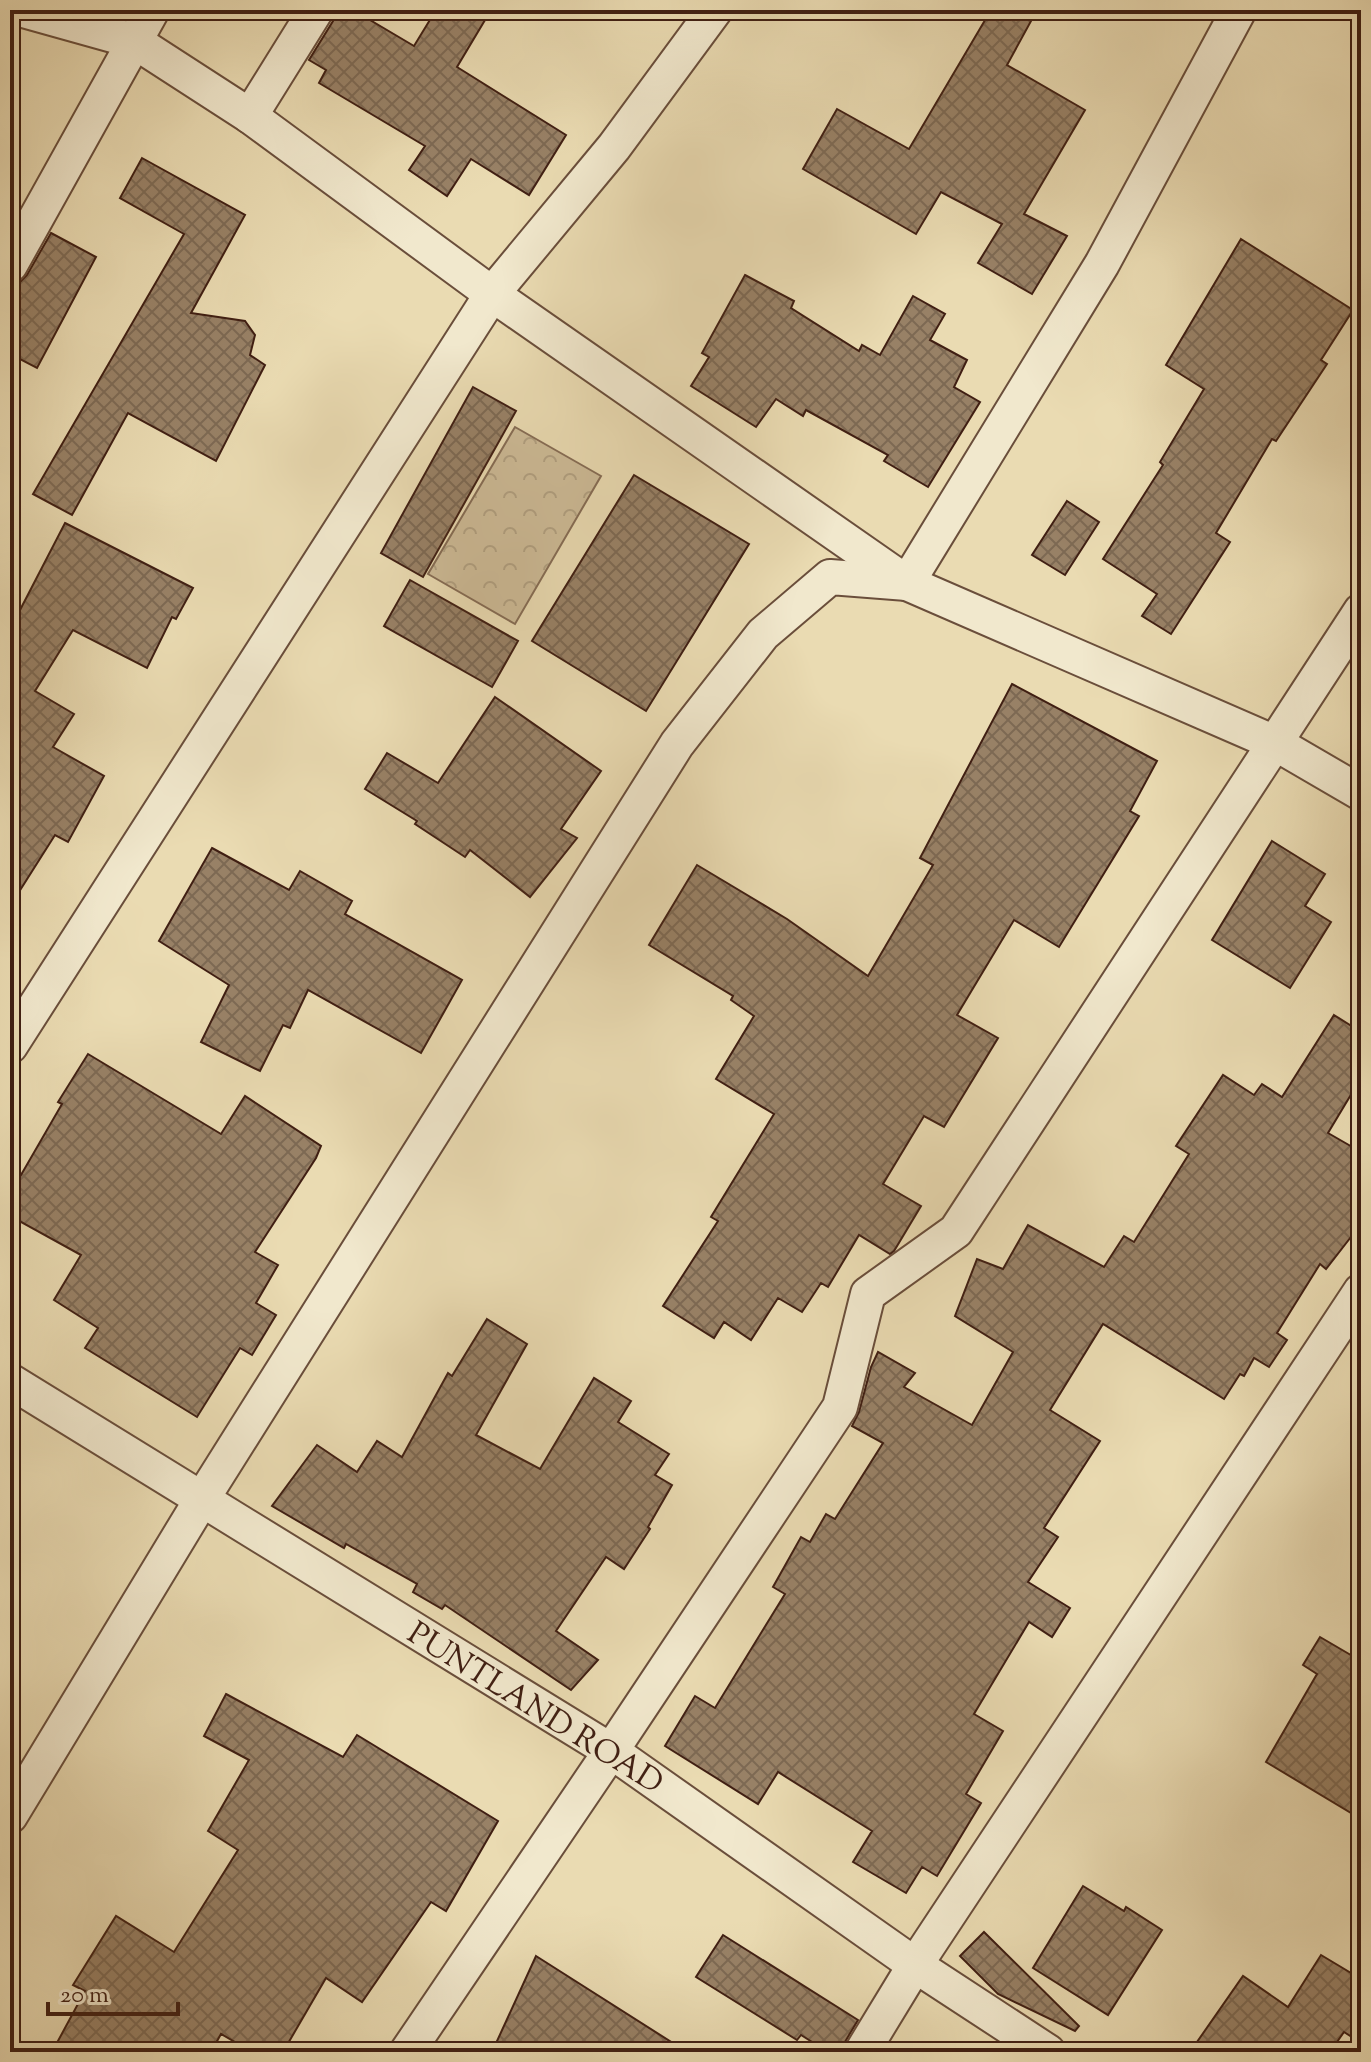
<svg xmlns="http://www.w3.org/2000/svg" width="1371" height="2062" font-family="'Sorts Mill Goudy',serif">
  <defs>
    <pattern id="forest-crowns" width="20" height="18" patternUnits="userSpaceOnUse" patternTransform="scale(2)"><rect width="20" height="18" fill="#cdbb97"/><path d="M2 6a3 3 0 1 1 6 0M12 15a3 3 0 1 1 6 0" fill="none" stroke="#b1a081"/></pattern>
    <pattern id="building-cross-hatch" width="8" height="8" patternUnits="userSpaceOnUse" patternTransform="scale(2)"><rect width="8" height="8" fill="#988166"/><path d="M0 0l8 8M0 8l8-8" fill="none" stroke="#7d6953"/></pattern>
  </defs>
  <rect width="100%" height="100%" fill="#eadbb2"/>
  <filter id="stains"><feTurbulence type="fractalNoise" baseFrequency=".0025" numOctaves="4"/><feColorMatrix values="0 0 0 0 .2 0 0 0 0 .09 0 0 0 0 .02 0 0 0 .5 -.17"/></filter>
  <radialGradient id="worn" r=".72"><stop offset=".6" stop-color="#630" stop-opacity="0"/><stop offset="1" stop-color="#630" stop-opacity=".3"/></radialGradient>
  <path fill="url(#forest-crowns)" stroke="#866d55" stroke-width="2" d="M515,427l86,49 -86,148 -87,-50z"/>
  <g fill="url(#building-cross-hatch)" stroke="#401f13" stroke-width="2">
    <path d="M336,10h17l61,36 22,-36h55l-34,57 109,68 -37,60 -58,-36 -24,37 -38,-26 16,-24 -106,-63 7,-13 -17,-10 24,-39z"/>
    <path d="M991,10h46l-30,55 78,45 -61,104 43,22 -35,58 -54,-31 24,-39 -61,-32 -25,42 -113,-65 34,-60 72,40z"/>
    <path d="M142,158l103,57 -54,98 54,8 10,14 -5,20 15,10 -49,96 -88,-48 -56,102 -39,-21 151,-260 -64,-36z"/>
    <path d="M51,233l45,24 -59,111 -27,-14v-69l10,-3 7,-7z"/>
    <path d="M1241,239l112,71 -32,50 6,4 -51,77 -4,-2 -56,94 14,9 -59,92 -29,-18 15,-22 -54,-35 60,-94 -3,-3 44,-73 -38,-24z"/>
    <path d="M745,275l49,26 -3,7 68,43 3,-6 18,10 33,-59 32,18 -15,26 37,20 -13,27 26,15 -52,85 -44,-26 4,-6 -82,-45 -3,6 -27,-17 -20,28 -65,-41 18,-29 -7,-4z"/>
    <path d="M473,387l43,24 -93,166 -42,-24z"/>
    <path d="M634,475l115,69 -103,167 -114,-70z"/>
    <path d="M1067,501l32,21 -34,53 -33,-20z"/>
    <path d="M65,523l128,65 -17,31 -4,-2 -25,51 -74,-38 -38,61 39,23 -21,33 51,29 -36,66 -13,-7 -45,71v-302l10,6z"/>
    <path d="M410,580l108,61 -26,46 -108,-61z"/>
    <path d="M1012,684l145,77 -27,50 9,5 -80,131 -45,-27 -57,95 41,23 -54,89 -20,-11 -41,68 38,22 -27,45 -4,3 -31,-19 -31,52 -7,-4 -19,29 -24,-14 -27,42 -27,-18 -10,16 -51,-32 55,-85 -7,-4 63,-103 -58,-35 38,-63 -23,-16 2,-4 -84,-51 48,-80 90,54 81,57 65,-111 -13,-7z"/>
    <path d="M495,697l106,74 -40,58 16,9 -47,59 -60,-47 -5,7 -50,-33 2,-3 -52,-32 22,-36 51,30z"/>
    <path d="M1272,841l53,33 -20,32 26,16 -41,66 -78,-48z"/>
    <path d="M212,848l77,42 11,-19 52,30 -7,13 117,66 -41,73 -113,-63 -18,38 -7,-3 -23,46 -59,-29 28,-57 -70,-44z"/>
    <path d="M1334,1015l27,17v46l-33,55 33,19v72l-35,45 -6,-5 -43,69 10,7 -18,27 -15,-9 -10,18 -4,-2 -16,25 -121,-75 -53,86 50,31 -56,87 14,9 -30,45 42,26 -18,29 -23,-15 -55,92 29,17 -37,63 15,9 -44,73 -15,-9 -16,26 -53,-31 19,-31 -94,-59 -20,32 -93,-58 30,-50 20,12 70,-114 -12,-7 28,-50 9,5 16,-28 9,5 48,-76 -31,-17 7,-14 12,-45 7,-15 37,21 -11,14 68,38 41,-73 -58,-36 22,-57 26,10 25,-44 76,42 20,-31 10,6 55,-88 -13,-8 47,-71 31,20 8,-11 20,13z"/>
    <path d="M88,1054l133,80 24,-38 76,50 -5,12 -61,94 23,13 -22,38 20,12 -24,40 -12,-7 -43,69 -112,-69 13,-20 -44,-28 27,-45 -71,-39v-22l52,-90 -4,-2z"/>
    <path d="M487,1319l40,25 -51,91 64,34 54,-91 37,23 -13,21 51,32 -14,21 17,10 -24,42 2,2 -26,40 -18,-12 -50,74 42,29 -27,30 -126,-85 -3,4 -29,-17 4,-8 -71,-40 -2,4 -72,-42 45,-61 40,27 20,-31 25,16 46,-84 4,3z"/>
    <path d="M1320,1637l41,24v158l-95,-57 51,-88 -14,-9z"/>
    <path d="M226,1694l117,63 14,-22 141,86 -52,90 -15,-9 -69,100 -36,-24 -43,74h-31l-31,-18 -10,18h-159l33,-61 -12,-6 43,-69 58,36 64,-102 -30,-19 41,-71 -45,-24z"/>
    <path d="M1083,1886l41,25 2,-4 36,23 -54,85 -75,-47z"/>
    <path d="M984,1932l95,94 -4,5 -77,-37 -38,-38z"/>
    <path d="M723,1935l135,85 -19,32h-11l-27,-17 -4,5 -101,-63z"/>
    <path d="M1321,1955l40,24v64l-17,-11 -14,20h-140l53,-76 45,31z"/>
    <path d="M536,1956l151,96h-195z"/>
  </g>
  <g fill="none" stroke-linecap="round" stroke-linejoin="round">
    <defs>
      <g id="street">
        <path d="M23,10l111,31 116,75 242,178 415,289 368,160 86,50"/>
        <path d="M250,116l66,-106"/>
        <path d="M10,265l142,-255"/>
        <path d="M10,1046l482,-752 122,-147 101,-137"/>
        <path d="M10,1381l601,370 304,214 133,87"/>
        <path d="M10,1816l192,-317 475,-755 86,-110 67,-57 77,6 195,-319 137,-254"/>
        <path d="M407,2052l204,-301 229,-344 28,-113 88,-63 405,-620"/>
        <path d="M862,2052l53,-87 446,-674"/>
      </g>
    </defs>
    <use href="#street" stroke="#6a4e3b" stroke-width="38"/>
    <use href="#street" stroke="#f1e8cd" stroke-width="34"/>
  </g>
  <g text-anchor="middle" stroke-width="6" stroke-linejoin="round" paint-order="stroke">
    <g font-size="32" fill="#401f13" stroke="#f1e8cd">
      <text transform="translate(536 1707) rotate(32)" y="11">PUNTLAND ROAD</text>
    </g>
  </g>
  <rect width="1371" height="2062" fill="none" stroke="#eadbb2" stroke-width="40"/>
  <rect x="12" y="12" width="1347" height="2038" fill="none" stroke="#401f13" stroke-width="4"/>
  <rect x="20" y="20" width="1331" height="2022" fill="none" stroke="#401f13" stroke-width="2"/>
  <path d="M48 2002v12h130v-12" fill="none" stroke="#401f13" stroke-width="4"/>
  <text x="60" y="2002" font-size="24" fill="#401f13" stroke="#f1e8cd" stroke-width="6" paint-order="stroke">20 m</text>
  <rect width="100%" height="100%" filter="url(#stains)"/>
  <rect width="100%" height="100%" fill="url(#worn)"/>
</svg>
